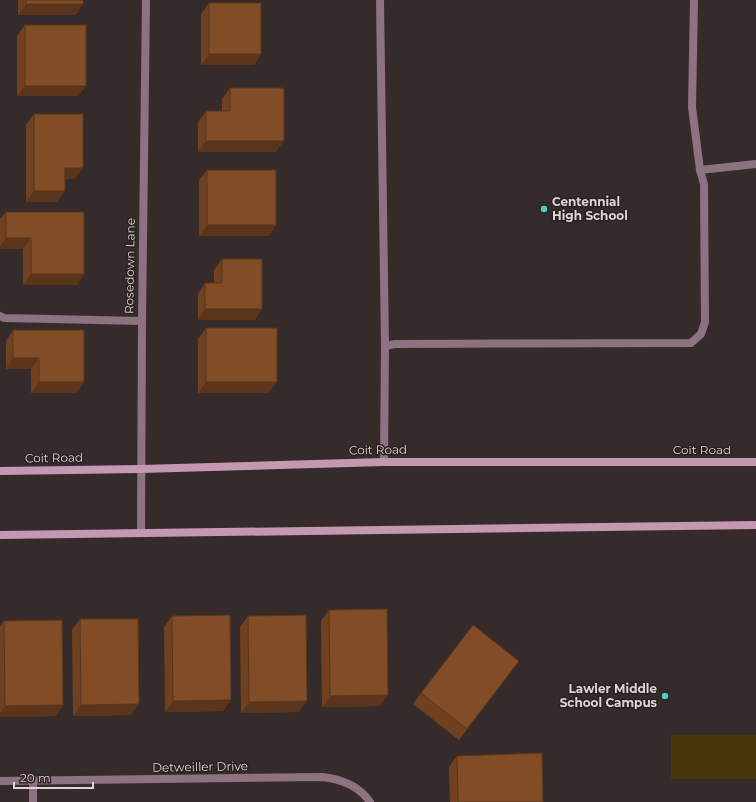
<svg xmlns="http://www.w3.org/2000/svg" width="756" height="802" font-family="Montserrat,sans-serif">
  <rect width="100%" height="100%" fill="#362b2b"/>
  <rect fill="#473607" x="671" y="735" width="85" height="44"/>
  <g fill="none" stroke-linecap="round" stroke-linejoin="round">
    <g stroke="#8d7281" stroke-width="8">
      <path d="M380,0l5,346"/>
      <path d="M694,0l-2,107 8,63"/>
      <path d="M0,316l4,2 138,3"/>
      <path d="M384,462l1,-116 10,-2 296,-1 10,-9 4,-12 -1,-138 -4,-14 56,-6"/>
    </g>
    <g stroke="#8d7281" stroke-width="8">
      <path d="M141,533l1,-212 4,-321"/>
      <path d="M0,781l322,-4c19,2 37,9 48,25"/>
      <path d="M33,781v21"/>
    </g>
    <g stroke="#c498b0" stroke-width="8">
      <path d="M0,471l141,-2 243,-7h372"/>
      <path d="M0,535l756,-10"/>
    </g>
  </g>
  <g fill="#704121">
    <path d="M18,0h65v4l-8,11h-57z"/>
    <path d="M209,3l52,51 -7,11h-53v-51z"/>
    <path d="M25,25l53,71h-61v-60z"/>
    <path d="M230,88l46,64h-78v-30l8,-11h16v-12z"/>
    <path d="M34,114l41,65h-10l-8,23h-31v-77z"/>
    <path d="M207,170l62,66h-70v-56z"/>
    <path d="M6,212l71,73h-54v-36h-23v-30z"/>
    <path d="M222,259l33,61h-57v-26l7,-11h9v-13z"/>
    <path d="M206,328l63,65h-71v-54z"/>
    <path d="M13,330l64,63h-46v-24h-25v-28z"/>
    <path d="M329,610l51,96 -58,1 -1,-86z"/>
    <path d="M172,616l51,95 -58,1 -1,-85z"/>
    <path d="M248,616l51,96 -58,1 -1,-86z"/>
    <path d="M80,619l51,96 -58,1 -1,-86z"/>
    <path d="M4,621l52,95 -56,1v-91z"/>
    <path d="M511,672l-52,68 -46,-36 8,-11z"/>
    <path d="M457,756l86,46h-93l-1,-35z"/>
  </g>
  <g fill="#5b351b">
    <path d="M26,4h57l-8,11h-57z"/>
    <path d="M209,54h52l-7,11h-53z"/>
    <path d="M25,86h61l-8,10h-61z"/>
    <path d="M206,141h78l-8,11h-78z"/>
    <path d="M65,168h18l-8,11h-18z"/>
    <path d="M34,191h31l-8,11h-31z"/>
    <path d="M207,225h69l-7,11h-70z"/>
    <path d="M6,238h25l-8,11h-23v-3z"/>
    <path d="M31,274h53l-7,11h-54z"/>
    <path d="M205,309h57l-7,11h-57z"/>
    <path d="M13,358h26l-8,11h-25z"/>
    <path d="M39,382h45l-7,11h-46z"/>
    <path d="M206,382h71l-8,11h-71z"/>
    <path d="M519,661l-8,11 -52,68 8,-11z"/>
    <path d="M388,695l-8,11 -58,1 8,-11z"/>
    <path d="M231,700l-8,11 -58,1 8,-11z"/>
    <path d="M307,701l-8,11 -58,1 8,-11z"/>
    <path d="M139,704l-8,11 -58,1 8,-11z"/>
    <path d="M63,705l-7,11 -56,1v-4l5,-7z"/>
  </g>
  <g fill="#824c26" stroke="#5b351b">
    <rect x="26" y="0" width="57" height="4"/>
    <rect x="209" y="3" width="52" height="51"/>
    <rect x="25" y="25" width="61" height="61"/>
    <path d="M230,88h54v53h-78v-30h24z"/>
    <path d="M34,114h49v54h-18v23h-31z"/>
    <rect x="207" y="170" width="69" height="55"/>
    <path d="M6,212h78v62h-53v-36h-25z"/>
    <path d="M222,259h40v50h-57v-26h17z"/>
    <rect x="206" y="328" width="71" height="54"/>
    <path d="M13,330h71v52h-45v-24h-26z"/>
    <path d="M387,609l1,86 -58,1 -1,-86z"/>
    <path d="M230,615l1,85 -58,1 -1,-85z"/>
    <path d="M306,615l1,86 -58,1 -1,-86z"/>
    <path d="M80,619h58l1,85 -58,1z"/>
    <path d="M62,620l1,85 -58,1 -1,-85z"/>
    <path d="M473,625l46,36 -52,68 -46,-36z"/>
    <path d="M542,753l1,49h-85l-1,-46z"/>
  </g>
  <g fill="#54cdc8" stroke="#2c2121" stroke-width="1.5">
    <circle cx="544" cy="209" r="4"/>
    <circle cx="665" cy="696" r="4"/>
  </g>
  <g text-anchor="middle" stroke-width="3" stroke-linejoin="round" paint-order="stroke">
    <g font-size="12" font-weight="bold" fill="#ddd6d5" stroke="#2c2121" text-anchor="start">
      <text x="552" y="206">Centennial<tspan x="552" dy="14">High School</tspan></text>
      <text x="657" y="693" text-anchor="end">Lawler Middle<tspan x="657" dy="14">School Campus</tspan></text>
    </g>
    <g font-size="12" fill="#ddd6d5" stroke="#2c2121">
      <text transform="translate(130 266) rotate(-89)" y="4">Rosedown Lane</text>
      <text transform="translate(378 450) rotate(-1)" y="4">Coit Road</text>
      <text x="702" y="454">Coit Road</text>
      <text transform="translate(54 458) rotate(-1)" y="4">Coit Road</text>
      <text transform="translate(200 767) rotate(-1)" y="4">Detweiller Drive</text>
    </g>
  </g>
  <path d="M14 782v6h79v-6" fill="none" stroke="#ddd6d5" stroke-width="2"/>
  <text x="20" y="782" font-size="12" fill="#ddd6d5" stroke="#2c2121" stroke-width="3" paint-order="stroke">20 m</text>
</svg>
